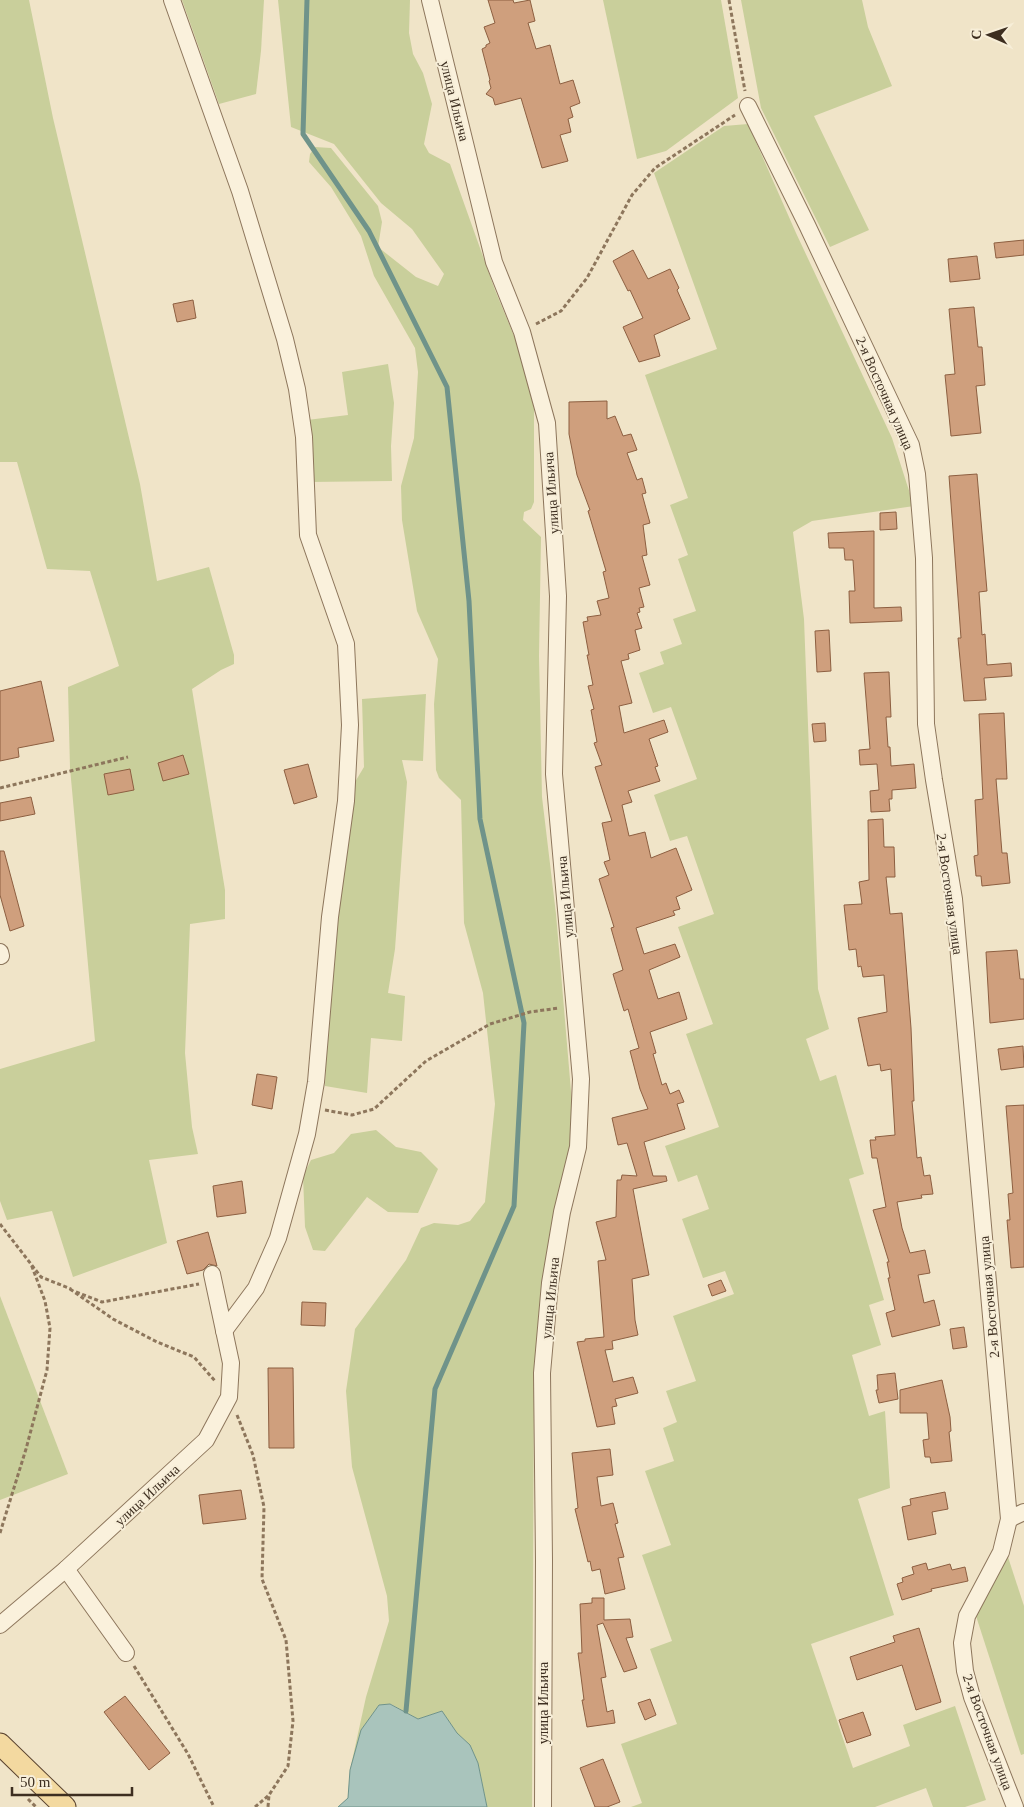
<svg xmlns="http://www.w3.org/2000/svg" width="1024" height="1807" font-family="'Times New Roman',serif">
  <rect width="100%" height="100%" fill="#f0e4c8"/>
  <g fill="#c9cf9b">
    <path d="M0,0h29l24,118 87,366 17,97 52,-14 25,88v9l-13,6 -29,19 33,201v29l-35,5 -5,129 7,74 6,27 -49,6 18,83 -94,34 -21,-66 -45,9 -7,-19v-132l95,-28 -25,-273 -2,-81 51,-21 -29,-95 -43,-2 -30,-107h-17z"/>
    <path d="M182,0h82l-3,51 -5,43 -37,10z"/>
    <path d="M278,0h132l-1,33 4,21 10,19 9,31 -8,40 5,9 21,11 45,126 29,70 10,49v93l-3,7 -7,3 -1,8 18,17 -2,119 3,141 14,117 16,189 -3,58 -28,127 -7,83 -2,436h-45l-9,-44 -8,-18 -13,-12 -15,-22 -24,8 -27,-15 -12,1 -18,25 -11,40 16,-73 23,-76 -2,-25 -35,-129 -6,-76 9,-62 51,-69 15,-32 13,-5 24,2 12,-4 15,-19 10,-98 -12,-111 -19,-70 -3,-123 -22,-22 -3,-8 -2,-66 4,-45 -21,-48 -15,-91 -1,-34 13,-48 4,-66 -3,-24 -41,-72 -13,-40 -30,-49 -22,-25 1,-8 5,-7 16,1 47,58 4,16 -4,25 38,30 22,9 6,-12 -32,-45 -31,-26 -47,-59 -43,-17z"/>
    <path d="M603,0h118l17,98 -72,53 -29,8z"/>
    <path d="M741,0h121l6,27 24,59 -78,30 55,114 -39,17 -69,-139z"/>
    <path d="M748,124l48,109 96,205 22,68 -102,15 -19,11 11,87 14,370 11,40 -23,10 14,42 16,-6 28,99 -15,5 35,121 -15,5 12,40 -29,10 17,61 16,-5 5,77 -32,11 36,116 -83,29 42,124 57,-22 -7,-21 52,-19 31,94 -21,7h-32l-7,-19 -51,19h-244l11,-4 -21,-59 56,-20 -27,-75 22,-8 -30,-86 29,-10 -26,-74 29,-10 -11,-33 14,-6 -11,-31 30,-10 -23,-65 61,-22 -9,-23 -22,7 -21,-59 27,-10 -12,-34 -19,7 -13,-36 54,-19 -33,-93 27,-10 -35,-97 36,-13 -27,-78 -17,5 -16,-46 43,-16 -26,-72 -18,6 -14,-40 25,-9 -4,-12 22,-8 -9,-25 23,-8 -18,-52 10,-4 -18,-50 18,-7 -43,-123 72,-26 -63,-176 70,-47z"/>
    <path d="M388,364l6,39 -3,43 1,35 -82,1 -3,-62 41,-5 -6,-43z"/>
    <path d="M426,694l-3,67 -21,-1 5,22 -12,167 -7,44 17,3 -3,45 -31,-3 -4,55 -42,-7 6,-167 21,-132 12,-20 -2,-68z"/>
    <path d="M376,1130l20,17 25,5 17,17 -20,44 -30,-1 -21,-15 -42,54 -12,-1 -8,-23 -2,-51 8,-16 23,-7 17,-19z"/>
    <path d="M0,1296l68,178 -68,26z"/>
    <path d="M1008,1557l16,49v148l-3,1 -45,-139z"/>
  </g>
  <path fill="#a9c4bc" stroke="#6f938a" d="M390,1704l28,15 24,-8 15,22 13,12 8,18 9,44h-149l10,-9 2,-28 11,-40 18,-25z"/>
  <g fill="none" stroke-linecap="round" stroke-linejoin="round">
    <path stroke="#6f938a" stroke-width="5" d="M307,0l-4,134 66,97 78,156 22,214 11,218 44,204 -10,183 -79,183 -29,322"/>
  </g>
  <g fill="#cf9f7d" stroke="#8d5f41">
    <path d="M488,0h25l1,3 16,-3 5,21 -7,2 8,26 14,-4 10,39 13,-4 7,23 -10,4 3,10 -5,2 3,13 -11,3 8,26 -26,7 -21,-70 -26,7 -2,-7 -7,-4 5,-6 -2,-7 1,-1 -8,-31 4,-2v-2l4,-2 -6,-16 11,-4z"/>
    <path d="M1024,240v15l-28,3 -2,-15z"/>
    <path d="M633,250l15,29 22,-10 9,19 -2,2 13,29 -36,16 6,21 -21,6 -16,-35 20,-9 -13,-28 -2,1 -15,-30z"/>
    <path d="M977,256l3,23 -30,3 -2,-23z"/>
    <path d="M193,300l3,18 -19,4 -4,-18z"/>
    <path d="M974,307l4,40h4l3,38 -9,1 5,47 -30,3 -6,-61 10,-1 -6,-65z"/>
    <path d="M607,401v18l8,-3 8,20 8,-2 6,16 -10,3 10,27 5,-2 4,15 -4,1 8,29 -7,2 4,30 -5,1 8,29 -11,3 5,19 -5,1 1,4 -3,1 5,15 -7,2 5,20 -12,4 1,5 -8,2 11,42 -13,3 5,27 40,-13 4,12 -19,7 9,27 -3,1 5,14 -32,10 4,11 -10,3 7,31 16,-4 6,26 25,-10 16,42 -16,7 4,12 -7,2 2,4 -39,13 8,26 31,-10 5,13 -31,13 9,29 21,-7 8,27 -37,13 6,21 -3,1 9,31 4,-2 4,11 9,-4 5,12 -7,2 8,25 -41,13 9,34h13l1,5 -34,8 16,86 -17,4 3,41 3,15 -26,6 1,8 -8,1 8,32 20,-5 5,16 -23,6 2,7 -5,1 3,17 -18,3 -20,-85 8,-1v-2l19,-2 -6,-76 8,-1 -10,-38 20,-5 1,-37h4l1,-5 15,1 -10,-33 -9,2 -6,-27 36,-9 -8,-20 -10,-38 9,-3 -11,-39 -4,2 -11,-37 10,-4 -12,-42 3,-1 -15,-48 10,-4 -5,-13 6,-2 -8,-37 10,-2 -17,-54 7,-2 -8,-22 3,-1 -6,-32 3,-1 -6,-23 5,-1 -6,-30h2l-6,-33 5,-1 -1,-4 14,-2 -4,-14 12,-3 -6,-26 3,-1 -18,-60 2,-1 -13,-35 -8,-41v-32z"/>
    <path d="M977,474l10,117 -8,1 3,43 3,-1 2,31 24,-2 1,13 -28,2 2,22 -22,1 -6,-63h3l-12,-162z"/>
    <path d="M896,512l1,17 -17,1v-17z"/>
    <path d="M874,531v77l27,-1 1,14 -52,2 -1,-32h6l-2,-31h-8l-1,-12h-15l-1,-15z"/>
    <path d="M829,630l2,41 -14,1 -2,-41z"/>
    <path d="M889,672l2,45h-5l2,30h2l1,19 23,-2 2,24 -24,2v9h-3l1,12 -19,1 -1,-21 9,-1 -2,-26 -17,1 -1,-15 11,-1 -6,-76z"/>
    <path d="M41,681l13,60 -36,7 1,9 -19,4v-70z"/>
    <path d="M1004,713l3,66h-11l6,74h5l3,30 -28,3 -1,-10h-5l-2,-20 4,-1 -3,-55 8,-1 -4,-85z"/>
    <path d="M825,723l1,18 -12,1 -2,-18z"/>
    <path d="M183,755l6,19 -26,7 -5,-18z"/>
    <path d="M308,764l9,33 -23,7 -10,-34z"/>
    <path d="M130,769l4,21 -26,5 -4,-21z"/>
    <path d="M31,797l4,17 -35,7v-18z"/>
    <path d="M883,819l1,28h10l1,30h-9l4,37 12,-1 9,115 3,73h-2l5,57 4,-1 3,19 6,-1 3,19 -12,1 1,3 -25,4 5,26 8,25 15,-3 5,23 -12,2 6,28 10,-3 6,25 -48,12 -6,-24 9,-3 -7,-32h2l-3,-16h2l-16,-52 13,-3 -9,-49h-5l-2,-18h6l-1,-3 20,-2 -4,-66 -10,2 -1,-7 -12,2 -10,-48 29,-6 -3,-37 -21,2 -2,-11 -3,1 -2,-18 -7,1 -5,-45 18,-1 -3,-22 10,-2 -1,-60z"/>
    <path d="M0,851h4l20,75 -14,5 -10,-36z"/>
    <path d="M1017,950l3,29h4v40l-34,4 -4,-71z"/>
    <path d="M1023,1046l1,21 -23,3 -3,-21z"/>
    <path d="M257,1074l20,3 -5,32 -20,-4z"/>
    <path d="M1024,1105v162l-13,1 -4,-48h3l-2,-26 5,-1 -7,-87z"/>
    <path d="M242,1181l4,32 -29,4 -4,-31z"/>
    <path d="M208,1232l9,34 -8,-2 -6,6 -16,4 -10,-33z"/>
    <path d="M721,1280l5,11 -14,5 -4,-11z"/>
    <path d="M302,1302l24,1 -1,23 -24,-1z"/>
    <path d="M964,1327l3,20 -14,2 -3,-20z"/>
    <path d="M268,1368h25l1,80h-25z"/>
    <path d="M895,1373l3,26 -19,4 -3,-13h2l-1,-15z"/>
    <path d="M942,1380l8,37 1,14 -2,1 3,29 -21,2 -1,-6h-5l-2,-17 6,-1 -2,-26h-27v-23z"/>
    <path d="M610,1449l3,26 -16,2 4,29 12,-3 5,20 -3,1 9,33 -6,1 7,31 -20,5 -5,-25 -8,2 -2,-10 -2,1 -13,-53 3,-1 -6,-55z"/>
    <path d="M241,1490l5,29 -43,5 -4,-29z"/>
    <path d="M945,1492l3,17 -16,3 4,22 -28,6 -6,-33 9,-2 -1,-6z"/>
    <path d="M926,1563l2,7 22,-6 2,6 13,-3 3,14 -37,8 1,2 -30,9 -5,-16 6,-2 -1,-4 12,-4 -2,-7z"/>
    <path d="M592,1598h12v22l26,-1 3,18 -7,1 11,30 -13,4 -21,-49 -6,2 9,52 -5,1 6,34 6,-2 2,13 -28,4 -5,-27h2l-6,-47h4l-2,-49 12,-1z"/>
    <path d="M919,1628l22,74 -25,8 -14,-45 -45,15 -7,-23 45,-15 -2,-6z"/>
    <path d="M125,1696l45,57 -21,17 -45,-58z"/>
    <path d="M650,1699l6,16 -11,5 -7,-17z"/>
    <path d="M863,1712l8,23 -24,8 -8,-23z"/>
    <path d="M603,1759l17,43 -13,5h-12l-15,-39z"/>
  </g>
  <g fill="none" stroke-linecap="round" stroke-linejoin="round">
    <defs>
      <g id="minor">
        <path d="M172,0l68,191 45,148 12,50 7,48 4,98 38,109 4,81 -4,76 -16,116 -14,165 -9,52 -29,104 -22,50 -32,43"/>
        <path d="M430,0l64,262 28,70 25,91 11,173 -4,178 27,305 -3,68 -16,65 -12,71 -8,90 2,187 -1,247"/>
        <path d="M748,106l59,119 104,220 6,29 7,84 2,166 8,56 20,119 55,620 -8,33 -34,64 -5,27 3,28 7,26 43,110"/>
        <path d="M0,952l1,4"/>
        <path d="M1009,1519l15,-7"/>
        <path d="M66,1569l60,84"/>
        <path d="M0,1625l66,-56 140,-129 23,-43 2,-34 -19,-89"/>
      </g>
      <path id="major" d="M0,1744l65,63"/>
    </defs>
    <use href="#minor" stroke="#8d765c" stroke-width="18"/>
    <use href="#major" stroke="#5b4430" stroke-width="23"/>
    <g stroke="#8d765c" stroke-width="3" stroke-dasharray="4 2.5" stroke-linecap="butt">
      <path d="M729,0l16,91"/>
      <path d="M536,324l25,-13 26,-33 45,-83 23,-27 80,-53"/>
      <path d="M0,788l128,-31"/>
      <path d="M325,1110l27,5 22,-6 52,-48 64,-37 40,-12 29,-4"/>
      <path d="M0,1224l41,53 30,12"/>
      <path d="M70,1289l43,30 44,23 37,15 21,24"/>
      <path d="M76,1292l26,10 97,-18"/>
      <path d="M237,1415l16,40 11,52 -2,72 24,61 7,81 -5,45 -19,29 -1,12"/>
      <path d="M0,1533l26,-84 21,-79 3,-42 -5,-27 -14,-37"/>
      <path d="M134,1666l54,88 26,53"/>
      <path d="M28,1799l8,8"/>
      <path d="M255,1807l13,-11"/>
    </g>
    <use href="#minor" stroke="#faf1dc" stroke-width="16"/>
    <use href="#major" stroke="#f3d9a0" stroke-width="21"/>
  </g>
  <g text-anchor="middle" stroke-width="4" stroke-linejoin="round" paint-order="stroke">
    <g font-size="14" fill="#3d2e20" stroke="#f7eed8">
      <text transform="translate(455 101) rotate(76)" y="5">улица Ильича</text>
      <text transform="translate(885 393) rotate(66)" y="5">2-я Восточная улица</text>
      <text transform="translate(551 493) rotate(-94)" y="5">улица Ильича</text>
      <text transform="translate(950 894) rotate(82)" y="5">2-я Восточная улица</text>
      <text transform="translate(565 897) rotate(-95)" y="5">улица Ильича</text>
      <text transform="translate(989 1297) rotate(-95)" y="5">2-я Восточная улица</text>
      <text transform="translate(550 1298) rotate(-84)" y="5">улица Ильича</text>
      <text transform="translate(147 1495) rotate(-43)" y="5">улица Ильича</text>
      <text transform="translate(543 1703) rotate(-90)" y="5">улица Ильича</text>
      <text transform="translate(988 1732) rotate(70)" y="5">2-я Восточная улица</text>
    </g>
  </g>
  <g transform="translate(989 35) rotate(272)" stroke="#f7eed8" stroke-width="4" paint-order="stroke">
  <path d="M0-4L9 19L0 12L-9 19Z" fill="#3d2e20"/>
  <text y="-8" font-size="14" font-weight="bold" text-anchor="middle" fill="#3d2e20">С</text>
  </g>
  <path d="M12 1787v8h120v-8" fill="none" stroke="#3d2e20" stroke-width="2.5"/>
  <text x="20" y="1787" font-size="15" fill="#3d2e20" stroke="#f7eed8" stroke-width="4" paint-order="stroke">50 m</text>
</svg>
